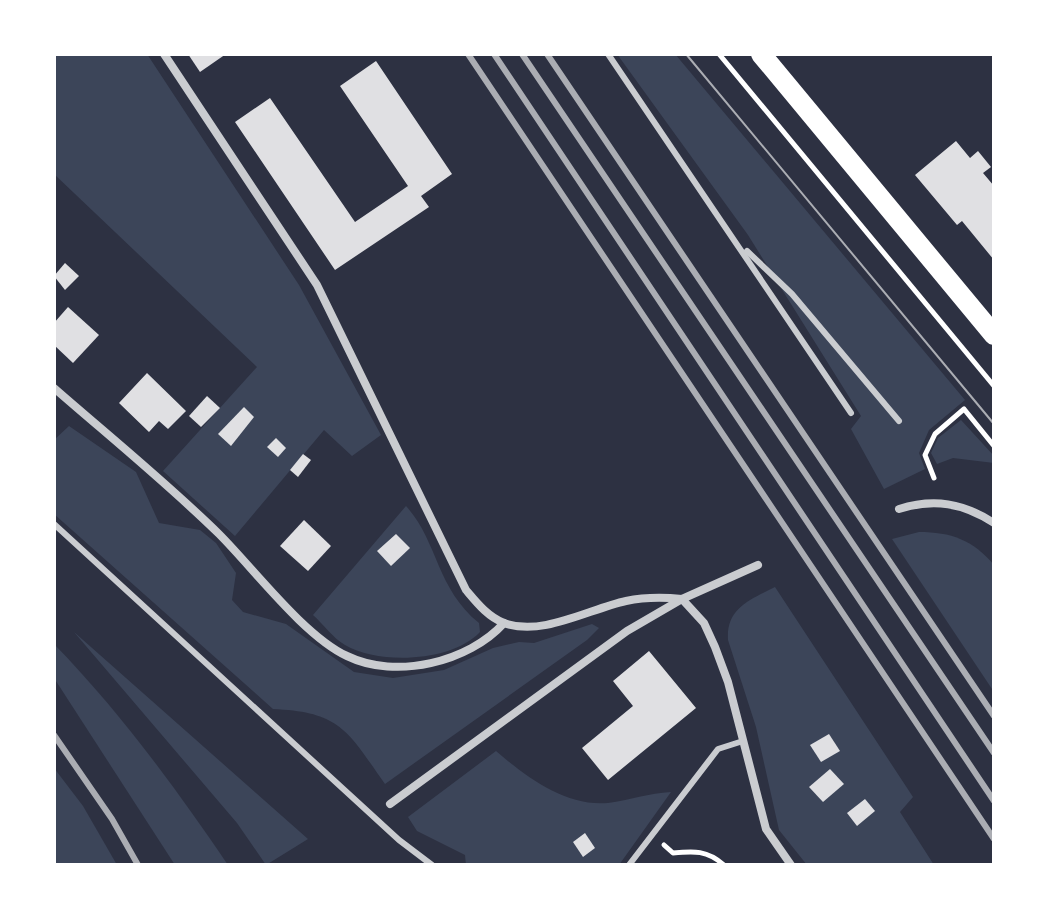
<svg xmlns="http://www.w3.org/2000/svg" width="1048" height="919" font-family="'PT Sans Narrow',sans-serif">
  <rect width="100%" height="100%" fill="#2d3142"/>
  <g fill="#3c4559">
    <path d="M54,54h93l152,231 82,150 -29,21 -28,-26 -89,106 -72,-65 94,-104 -203,-193z"/>
    <path d="M617,54h58l290,346 -36,30 -10,23 6,16 -41,20 -33,-60 10,-13 -113,-181z"/>
    <path d="M961,420l33,36v7l-41,-5 -16,6 -6,-11 7,-15z"/>
    <path d="M69,426l67,46 23,51 41,7 16,13 20,30 -4,27 11,12 43,12 68,48 39,6 51,-8 49,-22 26,-6 15,1 58,-19 7,4 -12,12 -202,144c-37,-52 -43,-72 -112,-75l-219,-195v-74z"/>
    <path d="M406,506c32,35 30,82 73,117l1,9c-28,30 -101,33 -135,13 -12,-7 -22,-21 -32,-30z"/>
    <path d="M919,532c32,0 54,8 75,33v127l-102,-153z"/>
    <path d="M775,587l138,210 -13,15 34,53h-127l-28,-35 -23,-103 -28,-87c-2,-32 22,-40 47,-53z"/>
    <path d="M74,632l234,207 -42,26 -29,-42z"/>
    <path d="M54,644c66,68 121,143 174,221h-53l-121,-187z"/>
    <path d="M496,751c29,25 70,56 112,52 22,-3 41,-10 63,-11l-52,73h-153l-1,-10 -48,-24 -9,-14z"/>
    <path d="M54,768l29,38 34,59h-63z"/>
  </g>
  <g fill="#e0e0e3">
    <path d="M188,54h38l-26,18z"/>
    <path d="M376,61l76,113 -31,22 8,11 -94,63 -100,-148 35,-24 85,124 53,-36 -68,-100z"/>
    <path d="M956,141l14,17 8,-7 13,16 -8,6 11,13v74l-32,-39 -5,4 -42,-50z"/>
    <path d="M65,263l14,13 -14,14 -11,-14z"/>
    <path d="M68,307l31,28 -26,28 -19,-18v-22z"/>
    <path d="M147,373l39,38 -18,18 -9,-8 -10,11 -30,-29z"/>
    <path d="M207,396l13,12 -19,19 -12,-11z"/>
    <path d="M244,407l10,10 -23,29 -13,-12z"/>
    <path d="M276,438l10,10 -8,9 -11,-10z"/>
    <path d="M303,454l8,6 -13,17 -8,-7z"/>
    <path d="M304,520l27,26 -23,25 -28,-25z"/>
    <path d="M396,534l14,14 -19,18 -14,-15z"/>
    <path d="M649,651l47,57 -88,72 -26,-32 51,-42 -20,-25z"/>
    <path d="M829,734l11,17 -19,11 -11,-17z"/>
    <path d="M830,769l14,15 -21,18 -14,-15z"/>
    <path d="M865,799l10,12 -18,15 -10,-13z"/>
    <path d="M585,833l10,15 -12,9 -10,-15z"/>
  </g>
  <g fill="none" stroke-linecap="round" stroke-linejoin="round">
    <g stroke="#fff" stroke-width="5">
      <path d="M719,54l275,332"/>
      <path d="M934,478l-9,-23 10,-21 29,-25 30,37"/>
      <path d="M664,845l9,8c21,-2 34,-3 51,12"/>
    </g>
    <g stroke="#caccd0" stroke-width="6">
      <path d="M608,54l243,359"/>
      <path d="M747,251l45,43 107,127"/>
      <path d="M54,524l345,316 33,25"/>
      <path d="M629,865l89,-116 25,-8"/>
    </g>
    <g stroke="#caccd0" stroke-width="8">
      <path d="M164,54l153,231 149,305c11,13 22,27 38,33 38,14 85,-14 122,-22 19,-4 36,-4 56,-2l22,24 11,24 13,35 38,147 25,36"/>
      <path d="M54,388c55,48 113,95 165,146 35,35 85,102 128,122 49,24 122,6 157,-33"/>
      <path d="M899,509c35,-11 64,-6 95,14"/>
      <path d="M390,804l237,-173 55,-32 76,-34"/>
    </g>
    <path stroke="#fff" stroke-width="20" d="M761,54l233,281"/>
    <path stroke="#abadb3" stroke-width="2" d="M686,54l308,370"/>
    <g stroke="#abadb3" stroke-width="6">
      <path d="M468,54l526,785"/>
      <path d="M494,54l500,747"/>
      <path d="M522,54l472,699"/>
      <path d="M547,54l447,662"/>
      <path d="M54,735l58,84 26,46"/>
    </g>
  </g>
  <rect width="1048" height="919" fill="none" stroke="#ffffff" stroke-width="112"/>
</svg>
